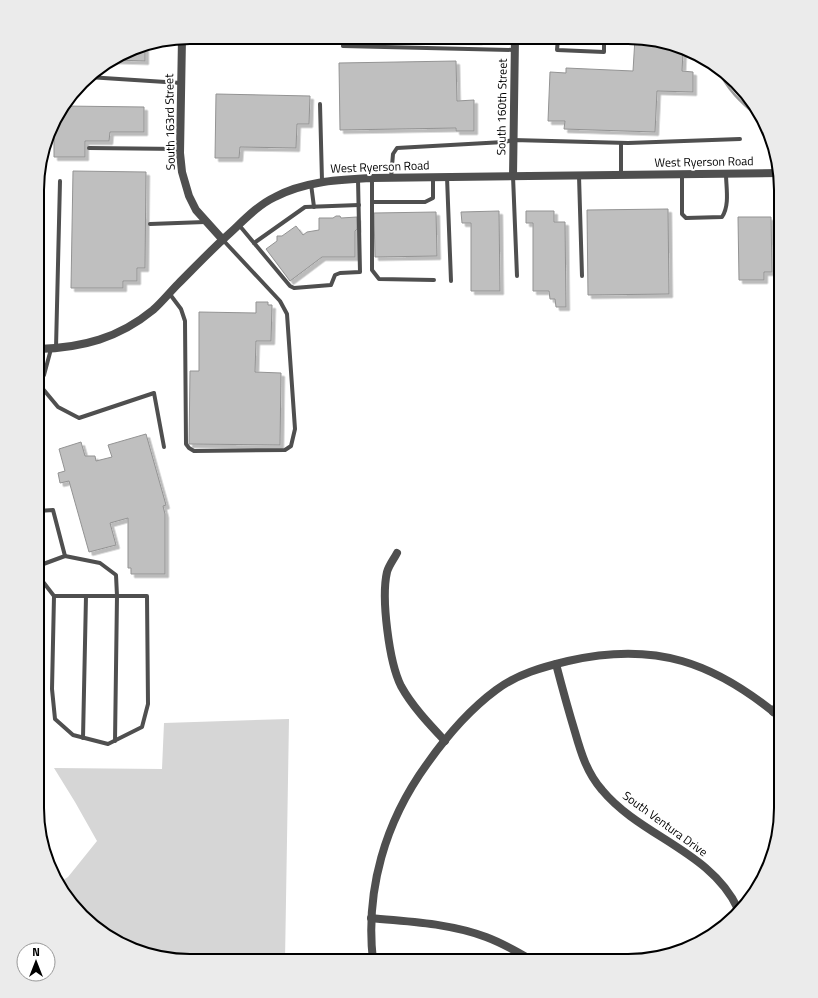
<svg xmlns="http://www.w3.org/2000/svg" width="818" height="998" font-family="'Titillium Web',sans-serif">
  <defs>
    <filter id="shadow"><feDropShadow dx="3.5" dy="3.5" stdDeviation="0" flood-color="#0004"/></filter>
  </defs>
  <rect width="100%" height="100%" fill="#fff"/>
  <path fill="#d6d6d6" d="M289,719l-4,242h-105l-39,-8 -36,-18 -48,-51 11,-7 29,-36 -22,-39 -21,-34 108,1 2,-46z"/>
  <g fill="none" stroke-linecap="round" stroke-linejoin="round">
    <path stroke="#9d9d9d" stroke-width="2.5" d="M719,69c6,21 29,39 45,53"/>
  </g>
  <g fill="#bfbfbf" stroke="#939393" filter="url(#shadow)">
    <path d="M348,37l131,1v3l-131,-2z"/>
    <path d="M635,38h13l35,14 -1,19 11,1v20l-36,-1 -2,41 -91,-3 1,-8h-17l2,-49 16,1v-5l67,3z"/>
    <path d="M145,44v17l-31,-1 27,-15z"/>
    <path d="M456,61l1,40 17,-1v31h-18v-3l-116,2 -1,-67z"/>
    <path d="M216,94l94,2 -1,28h-12l-1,24 -56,-1 -1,11h-24z"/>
    <path d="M64,106l80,1v25h-34l-1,9h-24v16h-31v-34l3,-9z"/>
    <path d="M73,171l73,1 -1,96h-8v13h-14v7h-52z"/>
    <path d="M668,209l1,85 -81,1 -1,-85z"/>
    <path d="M499,211l1,80h-29v-68h-9l-1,-11z"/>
    <path d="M526,211h28v11h11l1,85h-10l-1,-8h-5l-1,-8h-16v-68h-7z"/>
    <path d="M436,212l1,44 -62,1 -1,-44z"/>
    <path d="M336,216h4l1,2 16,-1v12l-2,2v26h-33l-32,24 -24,-32 11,-8v-5h5l14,-10 7,9 4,-3 12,-2v-12h14z"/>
    <path d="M738,217h33l1,55h-8v8h-25z"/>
    <path d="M256,302h12v3h4l-1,36h-15l-1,31 26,1 -1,72 -91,-1 1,-73h9v-59l57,1z"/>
    <path d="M146,434l20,71 -3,1 2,8v60h-34v-6h-3v-50l-18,5 6,22 -27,7 -20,-71 -9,2 -2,-10 7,-2 -6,-22 22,-7 4,14h10l1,5 16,-4 -4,-12z"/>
  </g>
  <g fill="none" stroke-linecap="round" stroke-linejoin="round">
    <g stroke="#4f4f4f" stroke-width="4">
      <path d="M344,37l-1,9 172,4"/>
      <path d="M558,38l-1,12 47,2v-14"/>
      <path d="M88,77l93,6"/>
      <path d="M320,104l2,77"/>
      <path d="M621,143v32"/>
      <path d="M89,148l91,1"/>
      <path d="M682,174v40l4,4 36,-1c8,-12 4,-30 4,-43"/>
      <path d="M513,176l4,100"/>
      <path d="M579,176l3,100"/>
      <path d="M447,177l4,104"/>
      <path d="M372,178v92l7,9 55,1"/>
      <path d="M391,178l2,-24 4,-6 107,-6 9,-2 115,3 112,-4"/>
      <path d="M311,184l3,23"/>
      <path d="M372,202h53l8,-4v-21"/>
      <path d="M150,224l55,-2"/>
      <path d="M239,225l51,61 4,2 37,-3 4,-10 5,-2 20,-1 -2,-93"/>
      <path d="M254,243l51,-36 54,-2"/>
      <path d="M169,293l12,16 4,12 1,123 3,4 5,3 91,-1 6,-4 4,-17 -8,-115 -7,-13 -57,-61"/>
      <path d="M56,348l4,-167"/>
      <path d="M38,383l20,24 21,11 75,-25 10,54"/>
      <path d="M38,383l6,-8 7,-26"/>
      <path d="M65,556l35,7 16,12 1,21 -2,145"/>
      <path d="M38,566l27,-10 -12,-46 -15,1"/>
      <path d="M37,574l17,22 -2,93 3,30 18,16 35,9 34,-17 6,-23 -1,-108h-93"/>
      <path d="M83,738l3,-142"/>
    </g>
    <g stroke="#4f4f4f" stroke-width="8">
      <path d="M182,38l-2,115 2,19 7,24 7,14 27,30"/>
      <path d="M513,176l2,-138"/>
      <path d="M38,349c44,-1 81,-11 115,-39 9,-8 17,-18 25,-26 17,-17 34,-35 52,-51 14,-13 28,-28 45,-36 30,-16 63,-17 97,-19l407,-5"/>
      <path d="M397,553c-3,6 -8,12 -10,19 -6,26 2,90 14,114 11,20 28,38 44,55"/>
      <path d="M556,664c6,23 12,45 19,68 6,21 12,41 27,58 39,47 109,61 136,119"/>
      <path d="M773,712l8,-12"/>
      <path d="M371,918c38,4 78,5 115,19 16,6 32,15 47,24"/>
      <path d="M373,961c-8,-71 12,-139 54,-197 19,-27 42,-54 69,-74 21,-16 47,-23 72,-29 87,-20 146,1 213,57"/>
    </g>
  </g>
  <g text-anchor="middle" stroke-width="4" stroke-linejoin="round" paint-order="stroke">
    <g font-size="12" fill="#000" stroke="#fff">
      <text transform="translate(502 107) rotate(-89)" y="4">South 160th Street</text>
      <text transform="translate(170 122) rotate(-91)" y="4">South 163rd Street</text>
      <text transform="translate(704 162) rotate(-1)" y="4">West Ryerson Road</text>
      <text transform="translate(380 167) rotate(-2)" y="4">West Ryerson Road</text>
      <text transform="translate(665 824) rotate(36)" y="4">South Ventura Drive</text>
    </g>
  </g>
  <path d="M0 0H818V998H0ZM190 44H628A146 146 0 0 1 774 190V808A146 146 0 0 1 628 954H190A146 146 0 0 1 44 808V190A146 146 0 0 1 190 44Z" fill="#ebebeb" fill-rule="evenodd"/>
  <path fill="none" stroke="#000" stroke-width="2" d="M190 44H628A146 146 0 0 1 774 190V808A146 146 0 0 1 628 954H190A146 146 0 0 1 44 808V190A146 146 0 0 1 190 44Z"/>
  <g transform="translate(36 962)"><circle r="19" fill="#ffffff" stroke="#999999"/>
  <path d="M0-3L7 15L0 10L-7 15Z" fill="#000000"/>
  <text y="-6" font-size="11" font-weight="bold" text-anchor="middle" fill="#000000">N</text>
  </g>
</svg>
